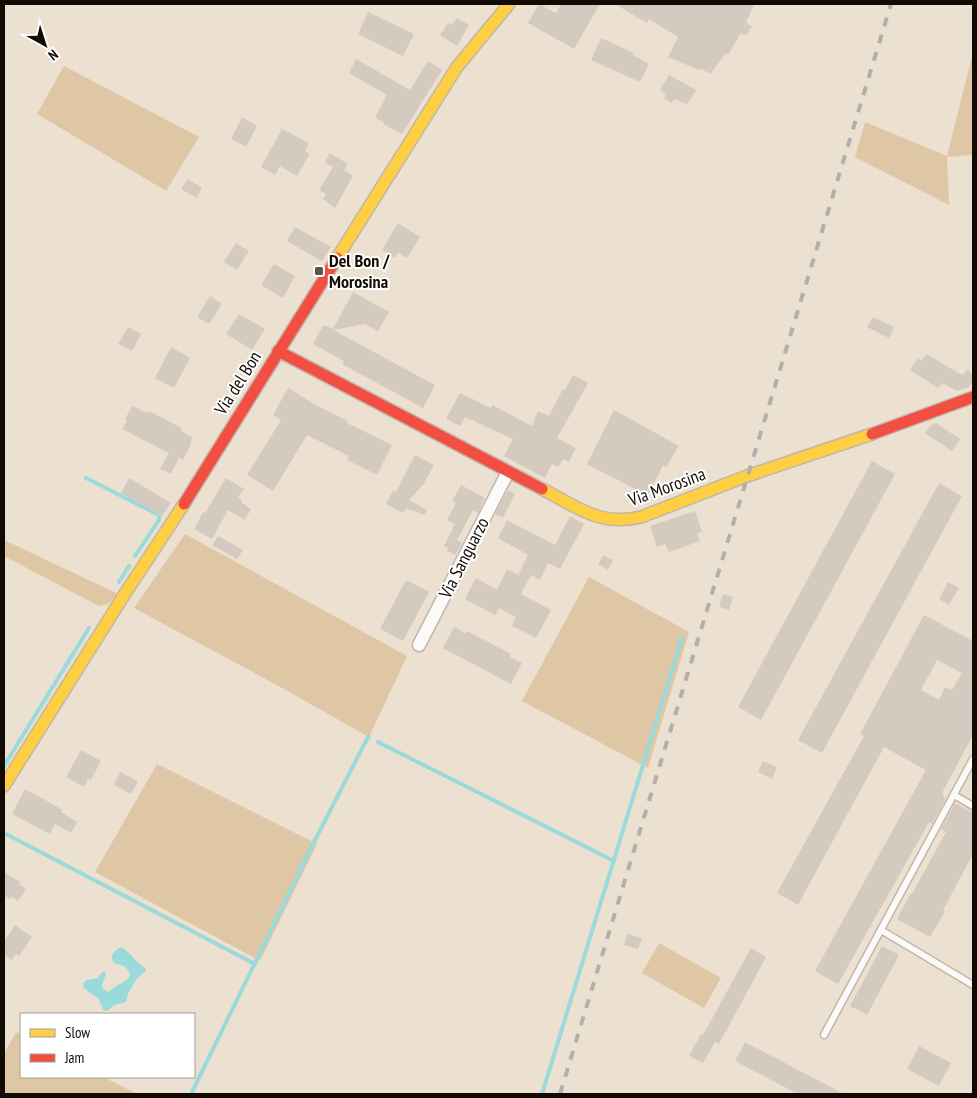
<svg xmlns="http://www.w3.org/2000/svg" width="977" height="1098" font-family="'PT Sans Narrow',sans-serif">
  <rect width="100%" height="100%" fill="#ece0d0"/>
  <g fill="#dfc6a5">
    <path d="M973,52v103l-26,2 2,48 -94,-48 10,-35 82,34z"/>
    <path d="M64,66l135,71 -33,54 -129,-77z"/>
    <path d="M185,534l222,122 -38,81 -94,-53 -141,-76z"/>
    <path d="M4,540l114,54c-6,7 -9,11 -19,12l-95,-50z"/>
    <path d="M589,577l100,55 -41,136 -126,-67z"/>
    <path d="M157,764l160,80 -57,117 -165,-89z"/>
    <path d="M659,943l62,35 -17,30 -62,-35z"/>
    <path d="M16,1032l5,3v42h82l34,17h-133v-40z"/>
  </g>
  <path fill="#9bdada" d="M122,947l9,8 4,5 10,8 1,3 -9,7 -9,16 -2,8 -12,3 -7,6h-3l-6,-13 -12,-8 -3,-4 1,-4 3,-2 11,-2 4,-6h3l1,2 -4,11 1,4 5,3c3,-2 6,-5 10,-7 7,-4 18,-8 7,-18 -3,-3 -7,-2 -11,-4 -5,-8 0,-13 8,-16z"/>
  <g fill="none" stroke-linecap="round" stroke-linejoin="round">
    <g stroke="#9bdada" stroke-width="4">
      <path d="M86,478l73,37v5l-24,36"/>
      <path d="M119,582l10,-16"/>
      <path d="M378,742l236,119"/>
      <path d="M4,766l85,-138"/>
      <path d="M4,833l251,131"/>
      <path d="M191,1094l121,-248 56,-109h1"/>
      <path d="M542,1094l140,-456"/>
    </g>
  </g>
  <g fill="#d5cabf" fill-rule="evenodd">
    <path d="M539,4l17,9 5,-9h39l-26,45 -46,-26z"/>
    <path d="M615,4h139l-8,18 2,1 -1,1 5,2 -6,10 -5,-3 -13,22 -2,-2 -16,21 -10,-6 -1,2 -31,-13 10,-20 -29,-18 -2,4z"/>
    <path d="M368,12l46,22 -11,22 -45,-22z"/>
    <path d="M457,18l12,7 -12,21 -17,-11 8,-12 4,2z"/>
    <path d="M601,38l33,15 -1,2 16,9 -9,18 -49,-22z"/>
    <path d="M356,59l54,31 18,-29 14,9 -40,64 -19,-10 1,-2 -9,-4 12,-23 -38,-22z"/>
    <path d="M669,75l27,15 -9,14 -13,-5 -2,4 -8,-5 2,-4 -6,-4z"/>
    <path d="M242,117l15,9 -11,21 -15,-8z"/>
    <path d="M282,129l27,14 -4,8 5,3 -13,22 -17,-10 -5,9 -14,-8z"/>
    <path d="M330,153l18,11 -4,6 9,6 -18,32 -12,-9 3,-5 -7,-4 14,-23 -8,-5z"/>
    <path d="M188,179l14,9 -5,10 -16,-9z"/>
    <path d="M398,223l22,14 -13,21 -9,-6 -3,6 -13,-8z"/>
    <path d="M295,227l36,20 -9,14 -35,-20z"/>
    <path d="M236,243l13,8 -12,19 -13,-8z"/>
    <path d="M274,264l21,12 -12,22 -22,-13z"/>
    <path d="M353,292l36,20 -11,19 -13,-7 -32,6 102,55 -12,23 -81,-44 2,-3 -31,-17 10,-18h4l6,3z"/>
    <path d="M210,296l12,8 -13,20 -12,-7z"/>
    <path d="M239,314l26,15 -13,21 -26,-16z"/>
    <path d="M873,317l21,10 -5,11 -22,-11z"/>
    <path d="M128,327l13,7 -9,17 -14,-7z"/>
    <path d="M171,347l19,11 -16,30 -19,-10z"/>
    <path d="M926,354l36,21 6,-6 5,7v4l-4,7 -12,4 -15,-8 -4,5 -28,-18 8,-12 3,3z"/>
    <path d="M573,375l15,8 -31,55 19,10 -7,14 -6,-3 -5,8 -6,-3 -7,14 -41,-22 9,-17 -48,-22 -5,9 -14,-7 14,-26 31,15 1,-3 40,21 6,-15 11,5 14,-27 2,1z"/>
    <path d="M288,388l26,16 34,17 -1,2 45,22 -15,30 -30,-15 2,-4 -42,-21 -34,56 -26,-16 34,-55 -8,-5z"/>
    <path d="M132,406l15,7 2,-2 33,17 -1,3 11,6 -2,6 1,1 -8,16 -4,-2 -8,16 -11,-5 9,-16 -47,-24 5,-8 -2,-2z"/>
    <path d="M614,410l65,36 -13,21 -3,-2 -15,31 -61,-32z"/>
    <path d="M936,423l24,16 -8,12 -27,-18 6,-8z"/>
    <path d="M415,455l19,10 -11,20 -14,15 18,10 -3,5 -18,-7 -3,5 -17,-9 7,-13 3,1z"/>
    <path d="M872,461l23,13 -134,246 -23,-13z"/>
    <path d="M129,478l42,25 -9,13 -41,-23z"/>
    <path d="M226,478l18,11 -6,8 4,3 -1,2 10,7 -6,11 -17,-10 -16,29 -18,-10 9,-17 2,1z"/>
    <path d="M939,483l23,13 -140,257 -24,-13z"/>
    <path d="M461,485l24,13 -7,15 -5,-3 -16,30 5,3 -7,12 -8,-4 1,-3 -4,-2 11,-22 -8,-4 9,-17 -4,-2z"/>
    <path d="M508,490l7,4 -12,24 -8,-4z"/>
    <path d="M695,511l7,21 -5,1 3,8 -31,11 -4,-8 -8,3 -7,-21z"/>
    <path d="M570,516l14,8 -24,45 -12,-6 -8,17 -9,-5 -10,19 30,16 -15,28 -24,-12 4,-9 -17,-9 -4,7 -30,-16 11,-21 21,12 10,-21 11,6 10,-20 -30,-17 9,-18 48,25z"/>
    <path d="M218,536l25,14 -6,9 -25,-14z"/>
    <path d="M603,555l10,5 -5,10 -10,-6z"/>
    <path d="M406,580l23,12 -26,49 -23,-12z"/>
    <path d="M948,582l11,6 -10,17 -10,-6z"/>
    <path d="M723,594l10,3 -4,13 -10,-3z"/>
    <path d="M924,615l49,26v94l-31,58 2,1 -1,3 3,1 -14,26 -3,-2 -91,162 -23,-13 111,-201 -42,-23 -86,158 -21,-12 87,-157 -4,-2zM937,660l25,13 -10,17 -7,-3 -6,13 -18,-10z"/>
    <path d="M454,627l12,7 1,-3 29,15 15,8 -1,3 12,6 -11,21 -68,-36z"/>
    <path d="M81,750l20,11 -10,19 -3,-1 -4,8 -18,-10z"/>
    <path d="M763,761l14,6 -5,12 -14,-7z"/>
    <path d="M120,772l18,9 -7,13 -17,-9z"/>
    <path d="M25,789l38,21 -2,2 16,10 -6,11 -16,-9 -5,10 -38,-20z"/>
    <path d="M955,803l18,10v41l-30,56 2,1 -15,26 -33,-18 14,-26 1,1 34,-62 -5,-3z"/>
    <path d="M4,872l16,10 -1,2 7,5 -8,12 -6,-4 -2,2 -6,-4z"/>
    <path d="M15,925l17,12 -13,19 -3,-2 -4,6 -8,-5v-13z"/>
    <path d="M627,934l15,4 -4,11 -14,-4z"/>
    <path d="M882,946l17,9 -32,60 -17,-9z"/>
    <path d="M751,948l15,9 -47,87 -4,-2 -12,21 -14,-7 12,-22 2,1z"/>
    <path d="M745,1042l99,52h-46l-63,-33z"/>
    <path d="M919,1046l32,17 -12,23 -32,-17z"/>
  </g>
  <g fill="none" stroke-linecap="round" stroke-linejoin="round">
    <defs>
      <g id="lane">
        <path d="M954,795l19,11"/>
        <path d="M881,930l92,55"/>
        <path d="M824,1035l149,-276"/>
      </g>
      <path id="street" d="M419,645l89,-173"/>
      <g id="slow">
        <path d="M337,258l120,-191 52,-63"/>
        <path d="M542,489c35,18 58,38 99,28l106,-41 125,-42"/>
        <path d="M4,786l122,-194 58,-88"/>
      </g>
      <g id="jam">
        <path d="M278,351l264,138"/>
        <path d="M872,434l101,-37"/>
        <path d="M184,504l153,-246"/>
      </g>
    </defs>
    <use href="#lane" stroke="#c0b7aa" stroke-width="9"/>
    <use href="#street" stroke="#c0b7aa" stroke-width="15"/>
    <use href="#slow" stroke="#c0b7aa" stroke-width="14"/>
    <use href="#jam" stroke="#c0b7aa" stroke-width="14"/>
    <use href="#lane" stroke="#fcfaf8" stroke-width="6"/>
    <use href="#street" stroke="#fcfaf8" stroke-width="12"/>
    <use href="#slow" stroke="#ffcf43" stroke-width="11"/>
    <use href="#jam" stroke="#f24e42" stroke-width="11"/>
    <path stroke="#b2b0ac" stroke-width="4" stroke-dasharray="9 9" stroke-linecap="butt" d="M560,1094l331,-1090"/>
  </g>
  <rect fill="#5e564b" stroke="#fff" stroke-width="2" x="314" y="266" width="10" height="10" rx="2.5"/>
  <g text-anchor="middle" stroke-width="4" stroke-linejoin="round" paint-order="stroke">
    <g font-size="18" font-weight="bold" fill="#120b03" stroke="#fff" text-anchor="start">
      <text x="329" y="267">Del Bon /<tspan x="329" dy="21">Morosina</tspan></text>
    </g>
    <g font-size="18" fill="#120b03" stroke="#fff">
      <text transform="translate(238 383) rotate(-58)" y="6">Via del Bon</text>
      <text transform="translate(667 487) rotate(-20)" y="6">Via Morosina</text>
      <text transform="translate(464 558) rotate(-63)" y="6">Via Sanguarzo</text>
    </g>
  </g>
  <rect width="977" height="1098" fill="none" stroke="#120b03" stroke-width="10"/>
  <rect x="20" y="1013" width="175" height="65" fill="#ffffff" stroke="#a09d9a"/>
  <rect x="30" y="1029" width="25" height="8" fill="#ffcf43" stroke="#a09d9a"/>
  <text x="65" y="1038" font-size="15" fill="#120b03">Slow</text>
  <rect x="30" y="1054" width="25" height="8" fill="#f24e42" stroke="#a09d9a"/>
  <text x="65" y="1063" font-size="15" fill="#120b03">Jam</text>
  <g transform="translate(45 45) rotate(141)" stroke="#ffffff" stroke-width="4" paint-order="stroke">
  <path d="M0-4L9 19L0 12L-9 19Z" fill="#120b03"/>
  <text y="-8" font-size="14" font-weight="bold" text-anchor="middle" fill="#120b03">N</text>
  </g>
</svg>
